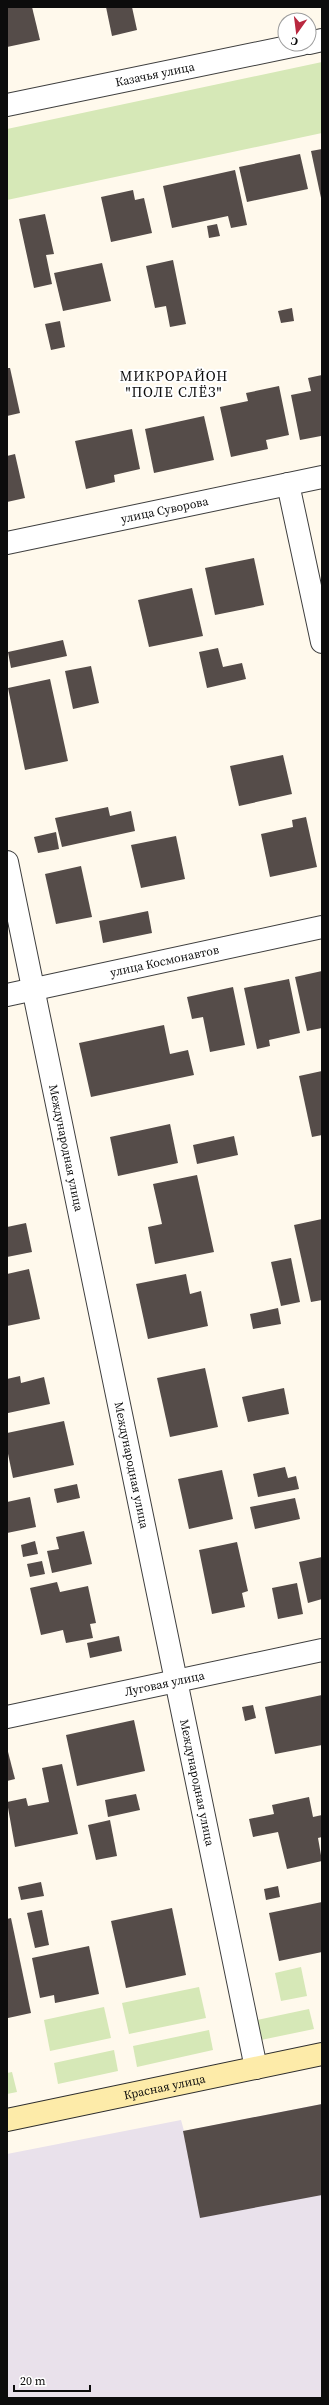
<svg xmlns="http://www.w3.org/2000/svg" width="329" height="2405" font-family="'Source Serif 4',serif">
  <rect width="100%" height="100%" fill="#fff9ec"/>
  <path fill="#e9e1eb" d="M322,2104v294h-315v-244l174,-34 3,11z"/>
  <g fill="#d6e8b7">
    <path d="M322,62v71l-315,67v-71z"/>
    <path d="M301,1967l6,29 -26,5 -6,-28z"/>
    <path d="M199,1987l7,31 -77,16 -7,-31z"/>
    <path d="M104,2007l7,31 -61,13 -6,-31z"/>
    <path d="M309,2009l5,20 -53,11 -4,-20z"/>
    <path d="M209,2030l4,20 -76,17 -4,-21z"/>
    <path d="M114,2050l4,21 -60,13 -4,-21z"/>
    <path d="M12,2072l5,20 -10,2v-21z"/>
  </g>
  <g fill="#554c49">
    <path d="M7,7h25l8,33 -33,7z"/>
    <path d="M106,7h26l5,23 -25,6z"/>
    <path d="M322,149v49h-1l-10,-47z"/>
    <path d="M300,154l8,35 -61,13 -8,-35z"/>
    <path d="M235,170l12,55 -16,3 -3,-12 -56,12 -9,-42z"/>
    <path d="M133,190l2,10 9,-2 8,35 -41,9 -10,-45z"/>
    <path d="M45,214l9,40 -8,1 6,29 -18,4 -15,-69z"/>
    <path d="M217,224l3,12 -11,2 -2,-12z"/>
    <path d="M173,260l13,64 -16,3 -4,-21 -11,2 -9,-42z"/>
    <path d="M102,263l9,38 -48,10 -9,-38z"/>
    <path d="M292,308l2,13 -13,2 -3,-12z"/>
    <path d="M60,321l5,26 -14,3 -6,-26z"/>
    <path d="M7,368h3l10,45 -13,3z"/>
    <path d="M322,375v64l-1,-3 -21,4 -9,-45 20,-4 -3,-13z"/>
    <path d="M279,386l10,49 -23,5 2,9 -37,8 -11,-50 28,-6 -2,-8z"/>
    <path d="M204,416l10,44 -60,13 -9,-44z"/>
    <path d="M132,429l8,40 -26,6 1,7 -29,7 -11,-48z"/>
    <path d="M15,454l10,44 -18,4v-46z"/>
    <path d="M254,558l10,47 -49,10 -10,-47z"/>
    <path d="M192,588l11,48 -54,11 -11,-47z"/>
    <path d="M63,640l4,16 -56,12 -3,-16z"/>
    <path d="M218,648l5,19 19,-4 4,16 -39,9 -8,-36z"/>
    <path d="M91,666l8,37 -26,6 -8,-38z"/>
    <path d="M50,679l18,82 -43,9 -17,-82z"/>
    <path d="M283,755l9,39 -53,12 -9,-40z"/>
    <path d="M108,807l2,9 21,-5 4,20 -73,16 -7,-29z"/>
    <path d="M306,817l11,50 -47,10 -9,-43 32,-7 -1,-7z"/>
    <path d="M56,832l3,17 -21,4 -4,-16z"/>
    <path d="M176,836l9,43 -44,9 -10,-43z"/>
    <path d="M81,866l11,51 -36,7 -11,-50z"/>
    <path d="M148,911l4,22 -49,10 -4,-22z"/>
    <path d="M322,971v57l-15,3 -12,-54z"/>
    <path d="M289,979l11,54 -31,7 1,6 -13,3 -13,-61z"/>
    <path d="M233,987l12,58 -35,7 -7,-35 -11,2 -5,-22z"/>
    <path d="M164,1025l6,29 18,-4 6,25 -103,22 -12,-54z"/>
    <path d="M322,1071v64l-10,2 -13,-61z"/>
    <path d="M170,1124l8,39 -60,13 -8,-39z"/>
    <path d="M234,1136l4,19 -41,9 -4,-19z"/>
    <path d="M197,1175l17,77 -59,12 -7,-37 14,-3 -9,-40z"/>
    <path d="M322,1219v81l-11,2 -17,-77z"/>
    <path d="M26,1223l6,29 -25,5v-30z"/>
    <path d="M291,1258l9,44 -19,4 -10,-44z"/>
    <path d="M29,1269l11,50 -33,7v-52z"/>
    <path d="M186,1274l4,20 11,-3 7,35 -60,13 -12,-55z"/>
    <path d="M278,1308l3,16 -28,5 -3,-15z"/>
    <path d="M205,1368l13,59 -48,10 -13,-59z"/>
    <path d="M20,1376l1,7 23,-6 6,27 -42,9 -1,-34z"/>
    <path d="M284,1388l5,26 -41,8 -6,-25z"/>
    <path d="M64,1421l10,44 -61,13 -6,-29v-16z"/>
    <path d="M285,1467l3,11 8,-2 3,13 -41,8 -5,-23z"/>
    <path d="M222,1470l11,49 -44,10 -11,-50z"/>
    <path d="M77,1484l3,14 -23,5 -3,-14z"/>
    <path d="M30,1497l6,30 -29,6v-31z"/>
    <path d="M295,1498l5,21 -45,10 -5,-22z"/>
    <path d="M84,1531l8,33 -40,9 -5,-22 12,-2 -3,-12z"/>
    <path d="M35,1541l3,13 -15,3 -2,-12z"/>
    <path d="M237,1542l11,49 -6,2 3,14 -33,7 -13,-64z"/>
    <path d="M322,1557v42l-14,4 -9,-41z"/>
    <path d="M42,1561l3,13 -15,3 -3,-13z"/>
    <path d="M57,1582l3,10 28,-6 8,37 -6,1 3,14 -27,5 -3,-13 -22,5 -11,-47z"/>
    <path d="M297,1583l6,31 -25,5 -6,-31z"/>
    <path d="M119,1636l3,15 -32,7 -3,-15z"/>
    <path d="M322,1695v50l-47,9 -10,-47z"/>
    <path d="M253,1705l3,13 -11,3 -3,-14z"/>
    <path d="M134,1720l11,51 -68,15 -11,-51z"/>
    <path d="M7,1748l8,31 -8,2z"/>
    <path d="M62,1764l16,70 -63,13 -8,-45 19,-4 2,8 21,-4 -7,-34z"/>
    <path d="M136,1794l4,16 -32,7 -3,-17z"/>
    <path d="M309,1797l4,20 9,-2v22l-4,1 4,23 -35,8 -9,-37 -25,5 -4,-18 25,-5 -2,-9z"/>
    <path d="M110,1820l7,36 -21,4 -8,-35z"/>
    <path d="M41,1882l3,14 -23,4 -3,-13z"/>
    <path d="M278,1886l2,11 -14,3 -2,-11z"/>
    <path d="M322,1902v50l-43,9 -10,-48z"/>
    <path d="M172,1908l14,67 -60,13 -15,-67z"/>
    <path d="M42,1910l7,35 -14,3 -8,-35z"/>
    <path d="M11,1918l20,95 -23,5 -1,-99z"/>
    <path d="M89,1946l10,48 -44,9 -1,-8 -14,3 -8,-40z"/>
    <path d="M322,2104v91l-122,23 -17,-87z"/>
  </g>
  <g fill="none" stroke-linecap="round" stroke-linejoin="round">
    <defs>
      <g id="street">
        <path d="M309,43l13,-3"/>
        <path id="s1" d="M7,105l295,-61"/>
        <path d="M288,484l34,158"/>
        <path id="s2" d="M7,543l315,-66"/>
        <path id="s3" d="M7,862l249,1206"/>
        <path id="s4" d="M7,995l315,-68"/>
        <path id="s5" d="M7,1717l315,-67"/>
      </g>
      <g id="secondary">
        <path id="s6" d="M7,2120l315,-66"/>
      </g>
    </defs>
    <use href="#street" stroke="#3f3f3f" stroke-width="24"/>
    <use href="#secondary" stroke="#2e2e2e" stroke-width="24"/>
    <use href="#street" stroke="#fff" stroke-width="22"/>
    <use href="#secondary" stroke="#fdeba9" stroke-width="22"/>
  </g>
  <g text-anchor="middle" stroke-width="4" stroke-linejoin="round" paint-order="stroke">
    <g font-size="12" fill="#0c0c0c" stroke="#fff">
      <text dy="4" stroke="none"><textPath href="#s1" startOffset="151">Казачья улица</textPath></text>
      <text dy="4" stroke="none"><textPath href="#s2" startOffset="161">улица Суворова</textPath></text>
      <text dy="4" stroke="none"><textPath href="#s4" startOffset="161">улица Космонавтов</textPath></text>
      <text dy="4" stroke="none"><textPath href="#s3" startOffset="292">Международная улица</textPath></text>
      <text dy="4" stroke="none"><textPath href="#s3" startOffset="616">Международная улица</textPath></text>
      <text dy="4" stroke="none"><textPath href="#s5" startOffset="161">Луговая улица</textPath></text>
      <text dy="4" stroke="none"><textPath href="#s3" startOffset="940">Международная улица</textPath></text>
      <text dy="4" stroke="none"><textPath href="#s6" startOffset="161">Красная улица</textPath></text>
    </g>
    <g font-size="14" letter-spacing="1" fill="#0c0c0c" stroke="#fff">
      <text x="174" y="381">МИКРОРАЙОН<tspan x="174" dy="16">"ПОЛЕ СЛЁЗ"</tspan></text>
    </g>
  </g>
  <rect width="329" height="2405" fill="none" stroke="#0c0c0c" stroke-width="16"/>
  <g transform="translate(297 32) rotate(194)"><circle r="19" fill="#ffffff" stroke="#9e9e9e"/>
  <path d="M0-3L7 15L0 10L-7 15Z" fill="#b9283f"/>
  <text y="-6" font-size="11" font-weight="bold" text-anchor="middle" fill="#0c0c0c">С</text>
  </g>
  <path d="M14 2385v6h76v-6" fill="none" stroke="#0c0c0c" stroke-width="2"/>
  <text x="20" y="2385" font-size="12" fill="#0c0c0c" stroke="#ffffff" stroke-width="3" paint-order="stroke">20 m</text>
</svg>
